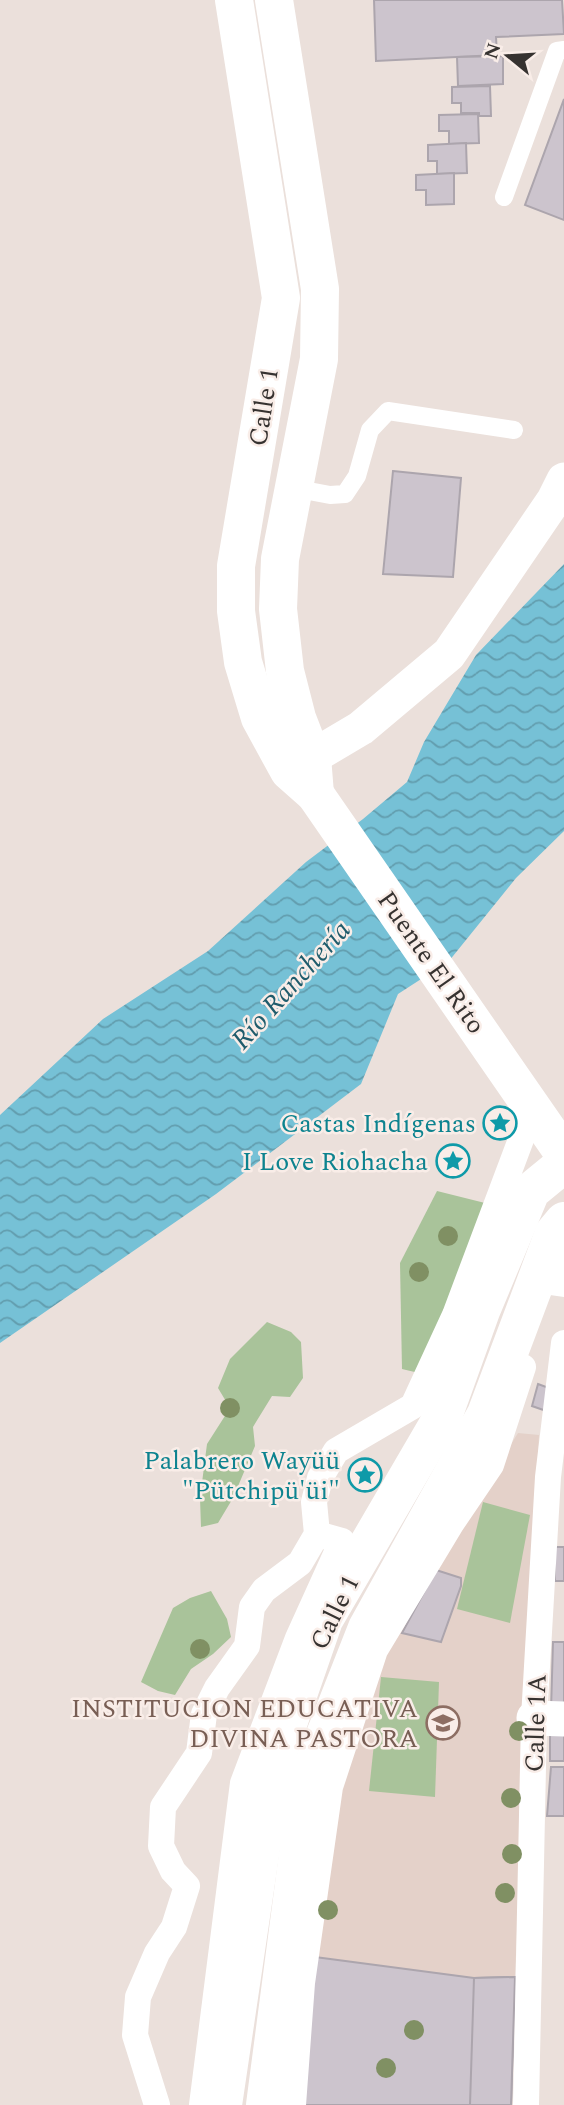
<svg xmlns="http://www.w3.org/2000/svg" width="564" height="2105" font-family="Spectral,serif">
  <defs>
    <pattern id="water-waves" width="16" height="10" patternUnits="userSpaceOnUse" patternTransform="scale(1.75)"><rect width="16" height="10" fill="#76c1d6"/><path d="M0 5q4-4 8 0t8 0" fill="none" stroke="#629dae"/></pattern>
  </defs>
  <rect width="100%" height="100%" fill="#ebe0db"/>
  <path fill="#e4d1c9" d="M518,1433l21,2 -24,542 -41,1 -159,-21 22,-164 44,-141z"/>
  <g fill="#a9c39a">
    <path d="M437,1191l48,12 -62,171 -21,-5 -2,-106z"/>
    <path d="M267,1322l24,10 10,10 2,36 -13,19 -18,-1 -19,31 2,19 -22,52 -15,25 -17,4 -1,-29 7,-54 23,-36 -12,-20 12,-29z"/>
    <path d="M483,1502l47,13 -20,108 -53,-14z"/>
    <path d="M211,1591l16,28 4,18 -18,17 -22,15 -16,26 -17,-4 -17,-9 32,-74 17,-10z"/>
    <path d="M381,1677l58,5 -4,115 -66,-6z"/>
  </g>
  <path fill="url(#water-waves)" d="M564,564v267l-48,47 -67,83 -51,33 -37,90 -145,110 -216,149v-228l103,-96 105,-68 98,-89 57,-43 44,-37 17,-40 52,-87z"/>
  <g fill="#ccc4cd" stroke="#aca5ad" stroke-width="2">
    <path d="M374,0h188l2,34 -68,3 1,18 -121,6z"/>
    <path d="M503,56v28l-45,2 -1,-29z"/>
    <path d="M490,86l1,30h-12v-3h-18v-10h-9v-16z"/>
    <path d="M564,99v121l-39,-15z"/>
    <path d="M478,114l1,29 -30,1v-13h-10v-16z"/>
    <path d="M466,143l1,30 -30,1v-13h-9v-16z"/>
    <path d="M454,173v31l-28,1v-15h-10v-15z"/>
    <path d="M393,471l68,7 -8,99 -70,-3z"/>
    <path d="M538,1384l19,7 -8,21 -17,-6z"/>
    <rect x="555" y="1547" width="9" height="34"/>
    <path d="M436,1570l25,8v8l-20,56 -39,-9z"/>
    <path d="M553,1642h11v68h-13z"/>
    <rect x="550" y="1735" width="14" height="26"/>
    <path d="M551,1767h13v49h-17z"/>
    <path d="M315,1957l159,21 41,-1 -4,128h-216z"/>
    <path d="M515,1977l-4,128h-41l4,-127z"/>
  </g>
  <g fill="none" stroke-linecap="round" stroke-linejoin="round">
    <g stroke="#fff" stroke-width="18">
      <path d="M504,197l53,-146 7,-1"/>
      <path d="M293,488l37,7 15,-1 12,-18 13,-46 18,-19 126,19"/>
    </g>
    <g stroke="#fff" stroke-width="26">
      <path d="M561,1254l-11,28 14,2"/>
      <path d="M157,2105l-22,-70 3,-38 19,-44 17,-26 13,-41 -14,-15 -12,-25 2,-39 36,-54 5,-39 13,-26 30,-42 5,-39 12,-17 36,-27 17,-29 -3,-32 6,-24 16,-27 77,-45 42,-91 68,-181 17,-14"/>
      <path d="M202,2105l41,-322 55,-145 44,-97 -25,-7"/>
      <path d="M293,2105l9,-122 28,-196 45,-137 76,-126 40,-59 32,-98"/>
      <path d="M526,2105l8,-387 14,-241 16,-134"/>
    </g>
    <g stroke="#fff" stroke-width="35">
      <path d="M312,757l49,-29 88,-74 105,-154 10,-20"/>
      <path d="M534,1718l30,1"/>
    </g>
    <g stroke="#fff" stroke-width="38">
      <path d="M234,0l47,298 -45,268v45l7,51 17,56 29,53 26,23 249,360"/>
      <path d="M274,0l46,289 -1,70 -39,200 -2,50 7,62 12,47 15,39 3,37"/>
      <path d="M223,2105l50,-338 51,-147 120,-206 37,-103 50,-120 33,-27"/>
      <path d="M265,2105l43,-327 59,-150 119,-214 68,-181 10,-12"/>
    </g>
  </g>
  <g fill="#809063">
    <circle cx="448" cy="1236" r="10"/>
    <circle cx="419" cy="1272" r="10"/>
    <circle cx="230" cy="1408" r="10"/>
    <circle cx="200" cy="1649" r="10"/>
    <circle cx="519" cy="1731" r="10"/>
    <circle cx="511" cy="1798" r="10"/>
    <circle cx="512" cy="1854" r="10"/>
    <circle cx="505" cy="1893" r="10"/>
    <circle cx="328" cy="1910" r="10"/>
    <circle cx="414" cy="2030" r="10"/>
    <circle cx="386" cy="2068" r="10"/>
  </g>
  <defs>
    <symbol id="sight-ring" viewBox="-11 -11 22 22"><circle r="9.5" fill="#f9ede8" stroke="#0f9aa8" stroke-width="1.5"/><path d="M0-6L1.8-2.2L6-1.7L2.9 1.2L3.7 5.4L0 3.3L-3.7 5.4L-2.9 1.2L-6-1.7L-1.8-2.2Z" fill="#0f9aa8"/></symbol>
    <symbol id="school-ring" viewBox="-11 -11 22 22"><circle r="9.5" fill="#f9ede8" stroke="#8d6e63" stroke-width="1.5"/><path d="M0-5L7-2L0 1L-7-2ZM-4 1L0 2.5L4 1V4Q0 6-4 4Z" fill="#8d6e63"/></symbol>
  </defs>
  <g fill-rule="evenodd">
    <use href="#sight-ring" x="481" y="1104" width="38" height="38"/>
    <use href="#sight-ring" x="434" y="1142" width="38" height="38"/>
    <use href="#sight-ring" x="346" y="1456" width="38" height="38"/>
    <use href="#school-ring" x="424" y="1704" width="38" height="38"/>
  </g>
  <g text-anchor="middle" stroke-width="5" stroke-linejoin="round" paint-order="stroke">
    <g font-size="26" fill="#363230" stroke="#f9ede8">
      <text transform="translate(263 407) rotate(-81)" y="9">Calle 1</text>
      <text transform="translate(432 962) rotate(55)" y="9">Puente El Rito</text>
      <text transform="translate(334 1612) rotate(-64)" y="9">Calle 1</text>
      <text transform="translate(535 1723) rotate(-88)" y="9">Calle 1A</text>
    </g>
    <g font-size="26" fill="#0d838f" stroke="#f9ede8" text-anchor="end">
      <text x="476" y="1132">Castas Indígenas</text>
      <text x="428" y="1170">I Love Riohacha</text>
      <text x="340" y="1469">Palabrero Wayüü<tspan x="340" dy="30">"Pütchipü'üi"</tspan></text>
    </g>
    <g font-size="26" fill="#785e54" stroke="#f9ede8" text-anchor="end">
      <text x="418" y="1717">INSTITUCION EDUCATIVA<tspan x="418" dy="30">DIVINA PASTORA</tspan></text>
    </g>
    <g font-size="28" font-style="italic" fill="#1f5c6c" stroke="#f9ede8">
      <text transform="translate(290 984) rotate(-48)" y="10">Río Ranchería</text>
    </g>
  </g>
  <g transform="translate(508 56) rotate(288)" stroke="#f9ede8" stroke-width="5" paint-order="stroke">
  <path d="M0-5L12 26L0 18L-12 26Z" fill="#363230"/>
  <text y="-10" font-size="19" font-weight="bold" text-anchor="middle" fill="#363230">N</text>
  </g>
</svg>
